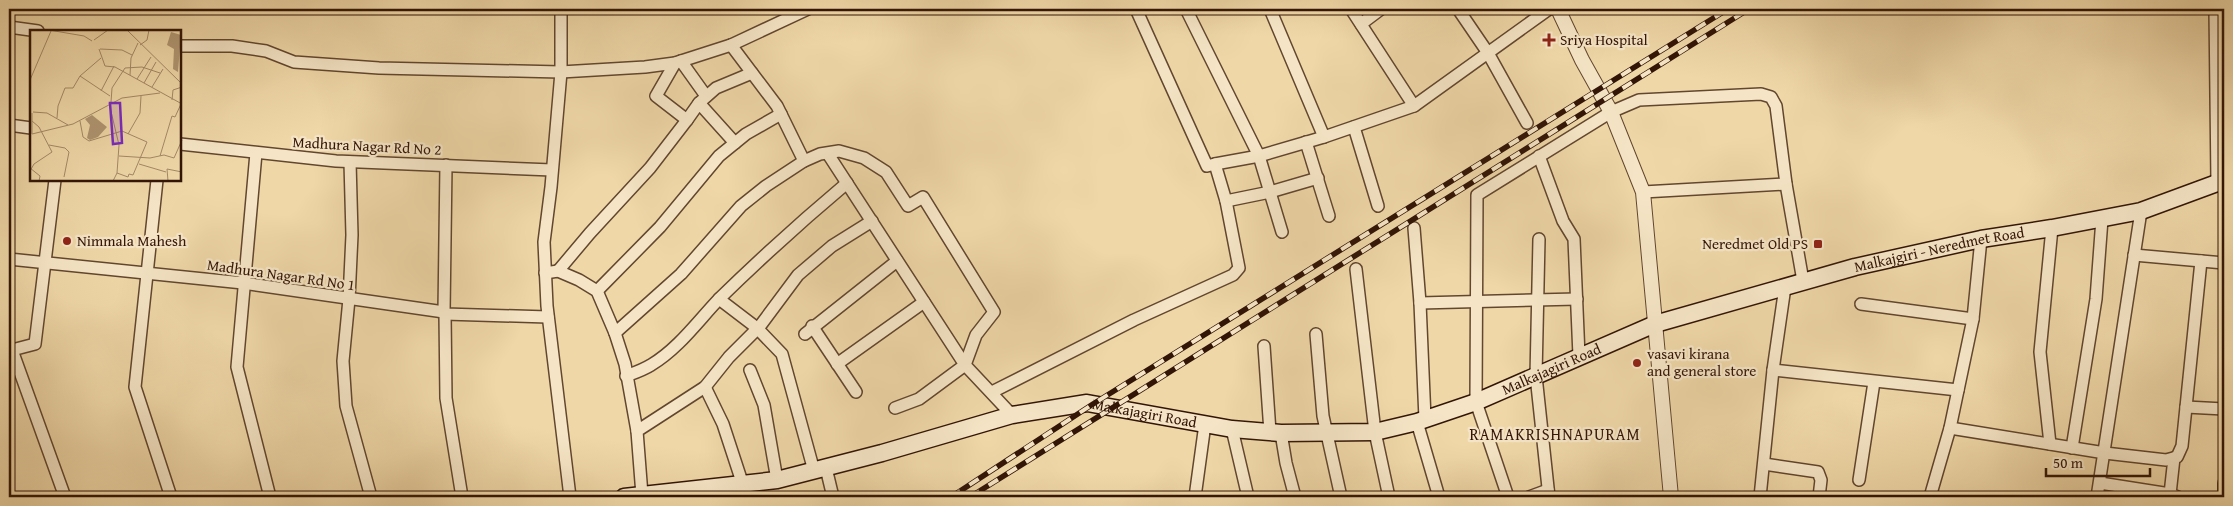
<svg xmlns="http://www.w3.org/2000/svg" width="2233" height="506" font-family="'Gentium Book Plus',serif">
  <rect width="100%" height="100%" fill="#efd7a7"/>
  <filter id="stains"><feTurbulence type="fractalNoise" baseFrequency=".004" numOctaves="4"/><feColorMatrix values="0 0 0 0 .2 0 0 0 0 .09 0 0 0 0 .02 0 0 0 .5 -.17"/></filter>
  <radialGradient id="worn" r=".72"><stop offset=".6" stop-color="#630" stop-opacity="0"/><stop offset="1" stop-color="#630" stop-opacity=".3"/></radialGradient>
  <g fill="none" stroke-linecap="round" stroke-linejoin="round">
    <defs>
      <g id="minor">
        <path d="M561,9v63l-10,115 -7,55 3,64 23,191"/>
        <path d="M1136,9l71,157 8,-2"/>
        <path d="M1186,9l73,147 23,76"/>
        <path d="M1270,9l54,128"/>
        <path d="M1351,9l63,97"/>
        <path d="M1458,9l30,44 39,70"/>
        <path d="M2215,9l2,174"/>
        <path d="M1361,24l20,-15"/>
        <path d="M9,27l29,4"/>
        <path d="M180,46h52l34,5 28,11 85,6 182,4 84,-5 30,-4 56,-18 77,-36"/>
        <path d="M681,61l25,35"/>
        <path d="M699,103l17,-15 36,-15"/>
        <path d="M687,120l12,-17 36,40"/>
        <path d="M9,125l22,3"/>
        <path d="M1354,127l24,79"/>
        <path d="M1306,142l23,74"/>
        <path d="M180,144l156,17 216,9"/>
        <path d="M256,153l-19,214 33,130"/>
        <path d="M828,154l137,211 -46,34 -24,9"/>
        <path d="M1539,156l24,65 11,18 5,117"/>
        <path d="M804,161l16,-7 19,-3 25,7 22,14 22,34 15,-9 71,115 -18,23 -11,30 47,50"/>
        <path d="M350,162l2,73 -3,64 -6,62 3,45 25,91"/>
        <path d="M55,180l-20,164 -23,6 53,147"/>
        <path d="M157,180l-22,207 36,110"/>
        <path d="M1643,192l143,-8"/>
        <path d="M1226,201l44,-9 48,-14"/>
        <path d="M1414,228l6,75 5,116"/>
        <path d="M1539,239l-3,137 13,121"/>
        <path d="M2134,255l90,8"/>
        <path d="M9,259l234,24 201,29 1,2 103,3"/>
        <path d="M1356,269l19,163 14,65"/>
        <path d="M558,271l32,-38 60,-65 37,-48 -31,-24 19,-33"/>
        <path d="M545,273l13,-2 21,9 18,11 18,42 66,-59 60,-68 25,-20 38,-25 -27,-55 -46,-61"/>
        <path d="M597,291l63,-64 59,-71 27,-22 35,-20"/>
        <path d="M719,299l38,29 25,26 32,117"/>
        <path d="M1420,303l157,-4"/>
        <path d="M1861,304l112,15"/>
        <path d="M444,312l2,-147"/>
        <path d="M445,314l1,84 16,99"/>
        <path d="M812,326l44,66"/>
        <path d="M615,333l10,31 12,67"/>
        <path d="M805,334l92,-73"/>
        <path d="M1316,334l7,82 18,81"/>
        <path d="M1264,346l6,86"/>
        <path d="M837,364l87,-62"/>
        <path d="M750,370l14,35 13,75"/>
        <path d="M1773,370l185,20"/>
        <path d="M626,376c8,-3 17,-6 25,-11 27,-16 47,-44 68,-66 41,-40 84,-79 128,-116"/>
        <path d="M705,387l18,37 20,61"/>
        <path d="M992,392l142,-72 99,-45 6,-7 -13,-67 -11,-37 44,-8 65,-19 90,-31 135,-97"/>
        <path d="M2186,407l38,2"/>
        <path d="M1417,422l22,75"/>
        <path d="M1950,428l155,25 61,7 11,-3 5,-11 19,-185"/>
        <path d="M1232,429l16,68"/>
        <path d="M1281,433l5,30 9,34"/>
        <path d="M2050,444l-10,-92 12,-124"/>
        <path d="M2072,448l24,-149 6,-80"/>
        <path d="M1764,464l54,8 3,8 -2,17"/>
        <path d="M826,468l7,29"/>
        <path d="M1859,480l15,-98"/>
        <path d="M2100,483l70,11 8,3"/>
        <path d="M2170,494l4,-36"/>
        <path d="M642,495l-5,-64 68,-44 24,-30 31,-31 38,-51 34,-29 40,-25"/>
        <path d="M1195,497l10,-73"/>
        <path d="M1508,497l-32,-95 1,-207 134,-83 28,-12 122,-6 10,3 5,9 10,78 17,97"/>
        <path d="M1529,497l19,-7"/>
        <path d="M1760,497l13,-127 12,-83"/>
        <path d="M1930,497l20,-69 23,-109 8,-80"/>
        <path d="M2097,497l44,-286"/>
        <path d="M2224,497v-14"/>
      </g>
      <path id="tertiary" d="M1558,9l24,51 29,52 32,80 28,305"/>
      <g id="secondary">
        <path id="s1" d="M624,497l153,-17 105,-27 130,-38 75,-12 145,26 49,4 94,-1 42,-10 59,-20 179,-78 200,-57 126,-28 71,-11 89,-17 76,-28 7,-1"/>
      </g>
    </defs>
    <use href="#minor" stroke="#62462f" stroke-width="14"/>
    <use href="#tertiary" stroke="#62462f" stroke-width="16"/>
    <use href="#secondary" stroke="#331507" stroke-width="19"/>
    <use href="#minor" stroke="#f5e5c6" stroke-width="11"/>
    <use href="#tertiary" stroke="#f5e5c6" stroke-width="14"/>
    <use href="#secondary" stroke="#f5e5c6" stroke-width="16"/>
    <defs>
      <g id="rail">
        <path d="M951,497l142,-93 635,-395"/>
        <path d="M970,497l779,-488"/>
      </g>
    </defs>
    <use href="#rail" stroke="#331507" stroke-width="5.5"/>
    <use href="#rail" stroke="#f5e5c6" stroke-width="4" stroke-dasharray="11" stroke-linecap="butt"/>
  </g>
  <g fill="#8f2418" stroke="#f5e5c6" stroke-width="2">
    <path d="M1546.5 32.5h5v5h5v5h-5v5h-5v-5h-5v-5h5z"/>
    <circle cx="67" cy="241" r="5"/>
    <rect x="1813" y="239" width="10" height="10" rx="2.5"/>
    <circle cx="1637" cy="363" r="5"/>
  </g>
  <g text-anchor="middle" stroke-width="4.5" stroke-linejoin="round" paint-order="stroke">
    <g font-size="15" fill="#331507" stroke="#f5e5c6" text-anchor="start">
      <text x="1560" y="45">Sriya Hospital</text>
      <text x="77" y="246">Nimmala Mahesh</text>
      <text x="1808" y="249" text-anchor="end">Neredmet Old PS</text>
      <text x="1647" y="359">vasavi kirana<tspan x="1647" dy="17">and general store</tspan></text>
    </g>
    <g font-size="15" fill="#331507" stroke="#f5e5c6">
      <text transform="translate(367 146) rotate(3)" y="5">Madhura Nagar Rd No 2</text>
      <text dy="5" stroke="none"><textPath href="#s1" startOffset="1359">Malkajgiri - Neredmet Road</textPath></text>
      <text transform="translate(281 275) rotate(8)" y="5">Madhura Nagar Rd No 1</text>
      <text dy="5" stroke="none"><textPath href="#s1" startOffset="952">Malkajagiri Road</textPath></text>
      <text dy="5" stroke="none"><textPath href="#s1" startOffset="532">Malkajagiri Road</textPath></text>
    </g>
    <g font-size="16" letter-spacing="1" fill="#331507" stroke="#f5e5c6">
      <text x="1555" y="440">RAMAKRISHNAPURAM</text>
    </g>
  </g>
  <g transform="translate(30 30)">
    <rect width="151" height="151" fill="#efd7a7"/>
    <path d="M141,2l10,3 -3,37 -5,-3 1,-20 -7,-4zM62,85l15,12 -9,10 -8,3 -3,-2 3,-13 -5,-6z" fill="#af9571"/>
    <path fill="none" stroke="#a48967" stroke-width="1" d="M19,0l35,6 8,5M97,0l55,54M64,10l14,-10M110,15l7,-5 2,-10M69,19l6,17 10,1 67,37M70,19l22,1 10,5M100,45l1,-17 7,-15M50,46l30,20M107,49l14,-22M0,50l21,-49M114,53l12,-21M122,57l11,-18M71,61l13,-25M142,70l1,-10 9,-3M81,72l1,-14 13,-20 17,-1 18,6M79,73l10,42 -2,28 -4,8M3,82l14,1 21,12M2,83v21M27,88l1,-12 7,-18h8l7,-12 21,-18M50,91l3,16 6,4 33,-10 25,11 -14,33 -4,-1 -1,3 -11,-4M2,104l41,-10 49,-26 38,-5M98,104l12,-21 1,-17M19,115l16,3 4,4 -5,25M89,126l31,2 14,-3 10,3M130,126l12,-40 3,1 6,-13M144,128l8,-18M109,134l27,8M0,138l10,8 -1,5M0,141l4,-7 18,-12 -13,-25 -7,-6M138,151l-1,-12 15,3"/>
    <path fill="#7b2cbf" fill-opacity="0.15" stroke="#7b2cbf" stroke-width="2.5" d="M80,73h10l2,40 -9,1z"/>
    <rect width="151" height="151" fill="none" stroke="#331507" stroke-width="2.5"/>
  </g>
  <rect width="2233" height="506" fill="none" stroke="#efd7a7" stroke-width="30"/>
  <rect x="10" y="10" width="2213" height="486" fill="none" stroke="#331507" stroke-width="2.5"/>
  <rect x="15" y="15" width="2203" height="476" fill="none" stroke="#331507"/>
  <path d="M2046 468v8h104v-8" fill="none" stroke="#331507" stroke-width="2.5"/>
  <text x="2053" y="468" font-size="15" fill="#331507" stroke="#f5e5c6" stroke-width="4" paint-order="stroke">50 m</text>
  <rect width="100%" height="100%" filter="url(#stains)"/>
  <rect width="100%" height="100%" fill="url(#worn)"/>
</svg>
